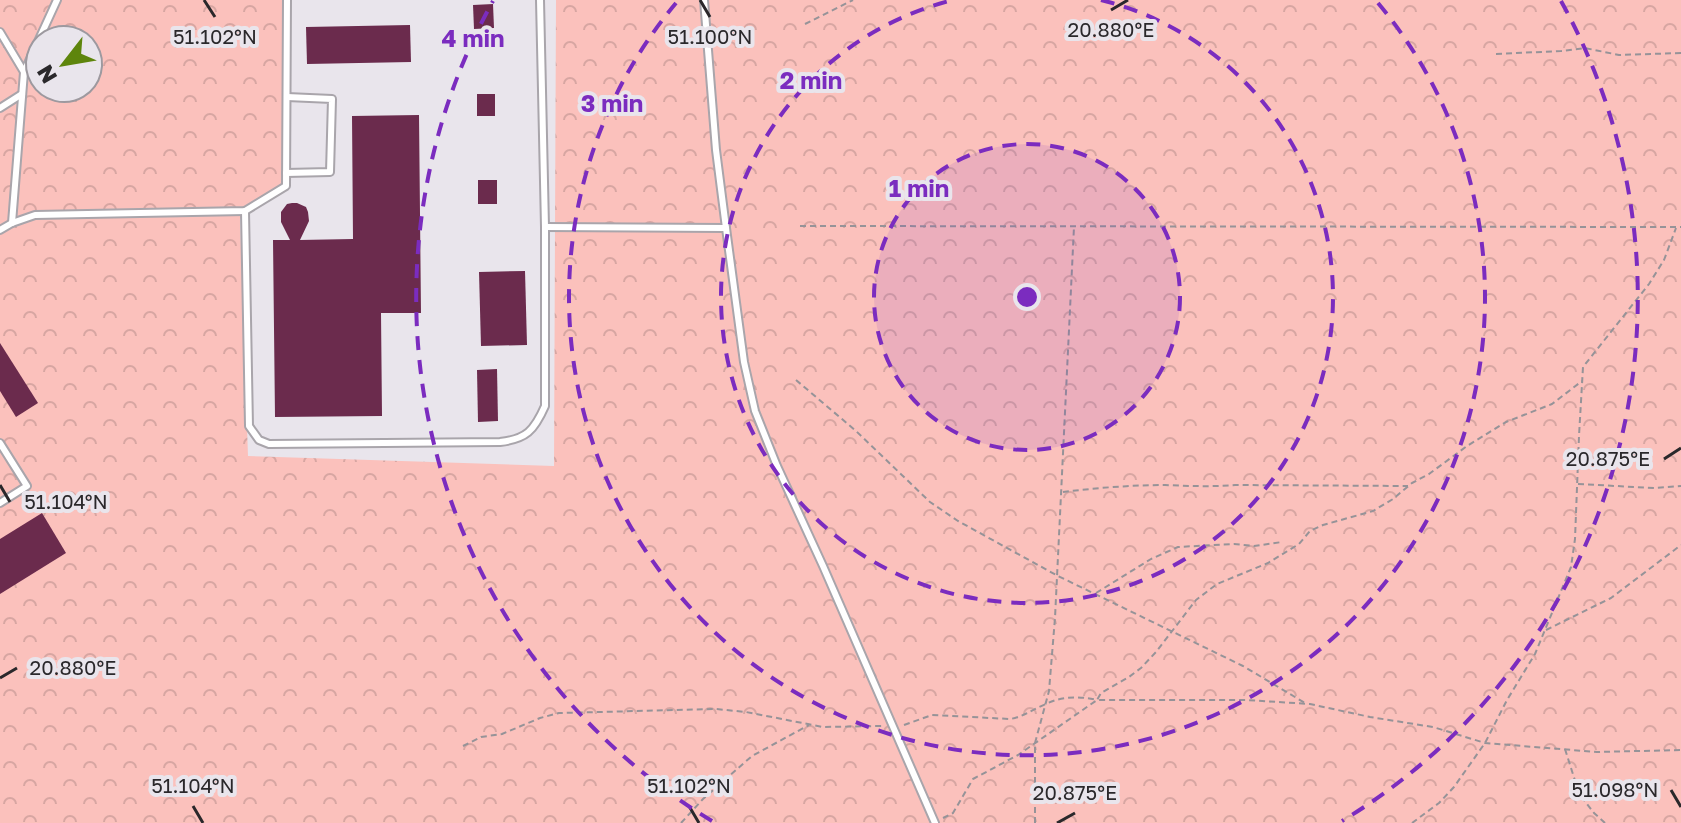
<svg xmlns="http://www.w3.org/2000/svg" width="1681" height="823" font-family="'Golos Text',sans-serif">
  <defs>
    <pattern id="forest-crowns" width="20" height="18" patternUnits="userSpaceOnUse" patternTransform="scale(2)"><rect width="20" height="18" fill="#fbc1bc"/><path d="M2 6a3 3 0 1 1 6 0M12 15a3 3 0 1 1 6 0" fill="none" stroke="#d7a6a2"/></pattern>
  </defs>
  <rect width="100%" height="100%" fill="#e9e5ec"/>
  <path fill="url(#forest-crowns)" fill-rule="evenodd" d="M0,0h283l1,182 -44,37 8,237 306,10 2,-466h1125v823h-1681zM40,40h48v48h-48z"/>
  <g fill="#6b2b4d">
    <path d="M493,4l1,24 -20,1 -1,-24z"/>
    <path d="M410,25l1,37 -104,2 -1,-37z"/>
    <rect x="477" y="94" width="18" height="22"/>
    <path d="M419,115l2,198h-40l1,103 -107,1 -2,-177h17l-9,-18v-10l6,-8 5,-1h5l9,4 2,5 1,9 -9,19 53,-1 -1,-123z"/>
    <rect x="478" y="180" width="19" height="24"/>
    <path d="M525,271l2,74 -46,1 -2,-74z"/>
    <path d="M0,343l38,60 -22,14 -16,-26z"/>
    <path d="M497,369l1,52 -20,1 -1,-52z"/>
    <path d="M42,513l24,40 -66,41v-55z"/>
  </g>
  <g fill="none" stroke-linecap="round" stroke-linejoin="round">
    <defs>
      <g id="service">
        <path d="M704,0l12,150 10,78"/>
        <path d="M0,32l24,40 -12,151"/>
        <path d="M24,72l33,-72"/>
        <path d="M0,108l22,-14"/>
        <path d="M286,173l44,-1 2,-73 -45,-2"/>
        <path d="M245,211l4,215 10,14 10,4 231,-2c26,-3 34,-11 45,-36v-179l-5,-227"/>
        <path d="M545,227l181,1 18,134 11,49 22,55 46,100 112,257"/>
        <path d="M0,230l12,-7 23,-8 210,-4 41,-25 1,-186"/>
        <path d="M0,443l27,43 -27,17"/>
      </g>
    </defs>
    <use href="#service" stroke="#a9a5ab" stroke-width="10"/>
    <g stroke="#969398" stroke-width="2" stroke-dasharray="6 4" stroke-linecap="butt">
      <path d="M805,24l48,-24"/>
      <path d="M1496,54l65,-3 24,-3 34,7 62,-2"/>
      <path d="M800,226l881,1"/>
      <path d="M796,380l60,51 74,71 28,19 100,55 185,90 62,37"/>
      <path d="M1578,484l76,4 27,-2"/>
      <path d="M1063,492c33,-4 68,-7 102,-7 24,1 46,2 70,0l173,1"/>
      <path d="M1096,593l55,-34 27,-12 56,-3 20,2 28,-4"/>
      <path d="M1546,630l65,-32 70,-53"/>
      <path d="M904,725l28,-10 78,4c13,-2 23,-10 36,-15 16,-8 33,-8 51,-4l4,-7 28,-16 12,-9 15,-16 40,-52 21,-16 51,-21 31,-19 11,-13 13,-6 50,-14 20,-12 19,-16 17,-9 38,-28 39,-24 46,-18 30,-23"/>
      <path d="M463,746l18,-9 21,-3 38,-16 19,-5 157,-4 30,3 77,15 59,-1"/>
      <path d="M1565,749l12,38 7,13 10,13 11,10"/>
      <path d="M943,818l10,-5 20,-34 45,-24 79,-55h149l64,4 60,13 63,10 52,16 112,9 84,-2"/>
      <path d="M681,823l22,-24 49,-43 57,-31"/>
      <path d="M1035,823v-80l14,-52 6,-73 19,-391"/>
      <path d="M1412,823l27,-20 15,-16 31,-44 22,-43 28,-46 36,-87 4,-28 4,-103 4,-69 66,-83 15,-24 12,-32"/>
    </g>
    <use href="#service" stroke="#fff" stroke-width="6"/>
  </g>
  <path fill="none" stroke="#2a282b" stroke-width="3" d="M204,0l11,17M700,0l10,17M1111,10l17,-10M1664,459l17,-11M0,485l10,17M0,678l17,-10M1671,790l10,17M193,806l10,17M689,806l10,17M1057,823l18,-10"/>
  <circle cx="1027" cy="297" r="153" fill="#7b2cbf" fill-opacity=".12"/>
  <g fill="none" stroke="#7b2cbf" stroke-width="4" stroke-dasharray="14 10">
    <circle cx="1027" cy="297" r="153"/>
    <path d="M1101 0A306 306 0 1 1 953 0"/>
    <path d="M1378 3A458 458 0 1 1 676 3"/>
    <path d="M712 821A611 611 0 0 1 493 1M1561 1A611 611 0 0 1 1342 821"/>
  </g>
  <g font-size="20" text-anchor="middle" fill="#2a282b" stroke="#e9e5ec" stroke-width="8" stroke-linejoin="round" paint-order="stroke">
    <text x="1111" y="37">20.880°E</text>
    <text x="215" y="44">51.102°N</text>
    <text x="710" y="44">51.100°N</text>
    <text x="1608" y="466">20.875°E</text>
    <text x="66" y="509">51.104°N</text>
    <text x="73" y="675">20.880°E</text>
    <text x="193" y="793">51.104°N</text>
    <text x="689" y="793">51.102°N</text>
    <text x="1615" y="797">51.098°N</text>
    <text x="1075" y="800">20.875°E</text>
  </g>
  <circle cx="1027" cy="297" r="12" fill="#7b2cbf" stroke="#e9e5ec" stroke-width="4"/>
  <g font-size="24" text-anchor="middle" font-weight="bold" fill="#7b2cbf" stroke="#e9e5ec" stroke-width="8" stroke-linejoin="round" paint-order="stroke">
    <text x="473" y="47">4 min</text>
    <text x="811" y="89">2 min</text>
    <text x="612" y="112">3 min</text>
    <text x="919" y="197">1 min</text>
  </g>
  <g transform="translate(64 64) rotate(239)"><circle r="38" fill="#e9e5ec" stroke="#9d999f" stroke-width="2"/>
  <path d="M0-6L14 30L0 20L-14 30Z" fill="#5e850c"/>
  <text y="-12" font-size="22" font-weight="bold" text-anchor="middle" fill="#2a282b">N</text>
  </g>
</svg>
